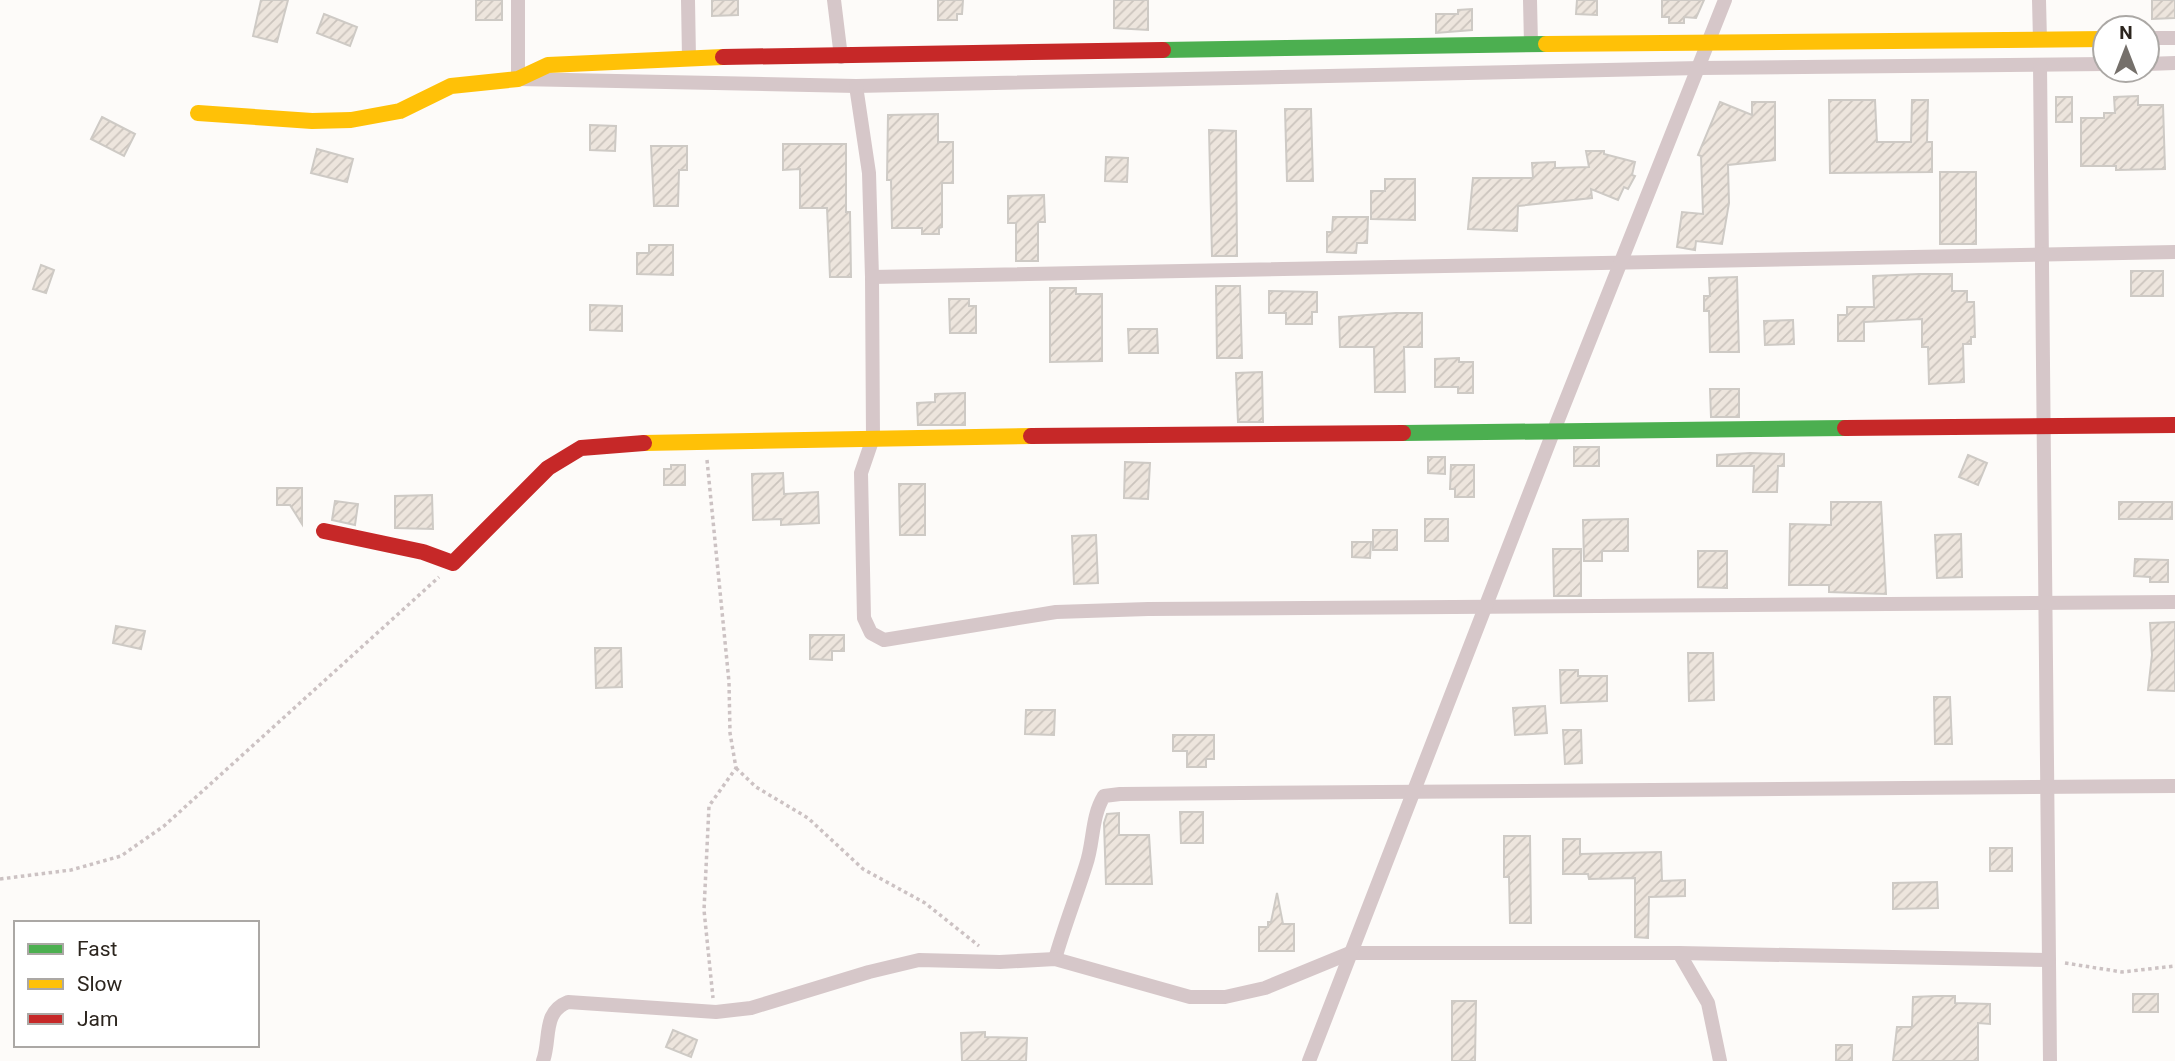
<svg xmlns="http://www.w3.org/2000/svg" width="2175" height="1061" font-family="Roboto,sans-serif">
  <defs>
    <pattern id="building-hatch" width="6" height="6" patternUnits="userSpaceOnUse" patternTransform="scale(1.75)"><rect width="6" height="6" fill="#ede5dd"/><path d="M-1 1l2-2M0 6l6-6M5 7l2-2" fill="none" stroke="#cbc4bd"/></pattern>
  </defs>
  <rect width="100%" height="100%" fill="#fdfbf9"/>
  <g fill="url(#building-hatch)" stroke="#cecac5" stroke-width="2">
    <path d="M261,0h27l-11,42 -24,-6z"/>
    <rect x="476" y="0" width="26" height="20"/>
    <path d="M712,0h26v15l-26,1z"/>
    <path d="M938,0h25l-1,14h-5v6h-19z"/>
    <path d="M1114,0h34v30l-34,-2z"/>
    <path d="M1577,0h20v15l-21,-1z"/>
    <path d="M1662,0h42l-8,18 -12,-1v6h-15v-6h-7z"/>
    <path d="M2152,0h23v18l-23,1z"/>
    <path d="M1472,9v21l-36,3v-19h22v-4z"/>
    <path d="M324,14l33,13 -7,19 -33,-13z"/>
    <path d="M2138,96v9h25l2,64 -49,1v-4h-35v-48h23v-5h11l-1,-16z"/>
    <rect x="2056" y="97" width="16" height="25"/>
    <path d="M1829,100h46l2,42h34l1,-42h16l-1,42h5v30l-102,1z"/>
    <path d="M1720,102l32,13v-13h23v58l-47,5 1,38 -7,41 -26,-3 -1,9 -18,-3 5,-35 21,2 -2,-58 -3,-1z"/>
    <path d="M1285,109h26l2,72h-26z"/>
    <path d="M938,114v28h15v41h-11v44l-3,1v6h-17v-6h-30l-1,-48h-4l1,-65z"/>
    <path d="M102,117l33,17 -11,22 -33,-17z"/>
    <path d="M590,125l26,1 -1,25 -25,-1z"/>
    <path d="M1209,130l27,1 1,125h-25z"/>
    <path d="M783,144h63v68h4l1,65h-21l-3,-69h-27v-39l-17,1z"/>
    <path d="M651,146h36v24h-8l-1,36h-24z"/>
    <path d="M317,149l36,10 -6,23 -36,-9z"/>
    <path d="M1586,151h18v3l31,8 -3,13 3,1 -7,13 -4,-2 -6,13 -27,-11 1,9 -74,8 -1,25 -49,-2 5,-51h60l-1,-15 23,-1v6l34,-1z"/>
    <path d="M1106,157l22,1 -1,24 -22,-1z"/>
    <rect x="1940" y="172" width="36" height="72"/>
    <path d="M1385,179h30v41l-44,-1v-28h14z"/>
    <path d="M1044,195l1,27h-7v39h-22v-38h-8v-27z"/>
    <path d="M1333,217h35l-1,26h-10l-1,10 -29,-1v-20h5z"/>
    <path d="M649,245h24v30l-36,-1v-21h12z"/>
    <path d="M41,265l13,5 -8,23 -13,-4z"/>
    <rect x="2131" y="271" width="32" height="25"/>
    <path d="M1920,274h32v17h15v11h7l1,35h-4v7h-8l1,38 -35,2 -1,-37h-6v-28l-58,3v19h-26v-26h9v-8h27l-1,-31z"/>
    <path d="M1737,277l2,75h-29l-1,-41h-5v-15h6l-1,-18z"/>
    <path d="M1216,286h24l2,72h-25z"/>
    <path d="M1050,288h26v6h26v67l-52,1z"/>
    <path d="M1269,291l48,1v20h-5v12h-26v-11h-17z"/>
    <path d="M949,299h20v7h7v27h-26z"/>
    <path d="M590,305l32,1v25l-32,-1z"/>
    <path d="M1396,313h26v34h-18l1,45h-30l-1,-45h-34l-1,-30z"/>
    <path d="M1793,320l1,24 -29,1 -1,-24z"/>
    <path d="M1128,329h29l1,24h-29z"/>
    <path d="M1459,358v4h14v31h-15v-6h-23v-28z"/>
    <path d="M1262,372l1,50h-25l-2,-49z"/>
    <path d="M1710,389h29v28h-28z"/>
    <path d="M965,393v32h-47l-1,-22 18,-1v-8z"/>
    <rect x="1574" y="447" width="25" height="19"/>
    <path d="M1750,453l34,1v12h-6l-1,26h-24l1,-26h-37v-11z"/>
    <path d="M1968,455l19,8 -9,22 -19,-8z"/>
    <path d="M1428,457h17v17l-17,-1z"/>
    <path d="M1125,462l25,1 -2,36 -24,-1z"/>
    <path d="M671,465h14v20h-21v-16h7z"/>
    <path d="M1451,465h23v32h-19v-8h-5z"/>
    <path d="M783,473l1,21 34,-2 1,31 -38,2v-6l-28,1 -1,-46z"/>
    <path d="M899,484h26v51h-25z"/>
    <path d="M277,488h25v36l-12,-19h-13z"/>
    <path d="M432,495l1,34 -38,-1v-32z"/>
    <path d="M335,501l23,3 -3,21 -23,-5z"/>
    <path d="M1831,502h50l5,92 -57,-2v-7h-40l1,-61 41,1z"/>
    <rect x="2119" y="502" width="53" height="17"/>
    <rect x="1425" y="519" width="23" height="22"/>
    <path d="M1628,519v32h-26v10h-18l-1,-41z"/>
    <rect x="1373" y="530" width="24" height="20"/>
    <path d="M1961,534l1,43 -25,1 -2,-43z"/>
    <path d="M1096,535l2,48 -24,1 -2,-48z"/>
    <path d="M1352,542h19l-1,16 -18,-1z"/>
    <path d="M1553,549h28v47h-27z"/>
    <path d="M1698,551h29v37l-29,-1z"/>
    <path d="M2135,559l33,1v22h-18v-5l-16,-1z"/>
    <path d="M2175,622v69l-27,-1 4,-35 -2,-32z"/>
    <path d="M116,626l29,5 -4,18 -28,-6z"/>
    <path d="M810,635h34v16h-12v9l-22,-1z"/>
    <path d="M595,648h26l1,39 -26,1z"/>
    <path d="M1688,653h25l1,47 -25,1z"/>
    <path d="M1560,670h18v6h29v25l-46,2z"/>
    <path d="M1934,697h16l2,47h-17z"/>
    <path d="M1545,706l2,27 -32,2 -2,-27z"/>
    <path d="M1026,710h29l-1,25 -29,-1z"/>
    <path d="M1563,730h18l1,33 -17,1z"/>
    <path d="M1173,735h41v24h-8v8h-19v-16h-14z"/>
    <path d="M1180,812h23v31h-22z"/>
    <path d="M1119,813v22h30l3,49h-46l-2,-61 3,-9z"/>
    <path d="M1504,836h26l1,87h-21l-1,-46h-5z"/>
    <path d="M1563,839h17v15l81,-2 1,29 23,-1v16l-36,1 -1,41 -13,-1v-59l-46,1 -1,-5h-25z"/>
    <rect x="1990" y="848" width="22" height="23"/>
    <path d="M1937,882l1,26 -45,1v-26z"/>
    <path d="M1277,893l6,31h11v27h-35v-24h9v-5h3z"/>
    <rect x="2133" y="994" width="25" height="18"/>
    <path d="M1937,996h18v7l35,1v20l-12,-1v38h-85l4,-34h15l1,-30z"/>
    <path d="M1452,1001h24l-1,60h-23z"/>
    <path d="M673,1030l24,10 -6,17 -25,-10z"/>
    <path d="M985,1032v5l42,1 -1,23h-64l-1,-28z"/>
    <rect x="1836" y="1045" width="16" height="16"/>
  </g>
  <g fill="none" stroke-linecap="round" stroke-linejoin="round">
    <g stroke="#ccc2c3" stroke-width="3.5" stroke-dasharray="3.5 3.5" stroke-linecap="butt">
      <path d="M707,460l22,222 1,51 6,35 -27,38 -5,104 9,88"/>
      <path d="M736,768l20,19 52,31 55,51 62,34 54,43"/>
      <path d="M0,879l71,-9 50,-14 43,-30 275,-249"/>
      <path d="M2065,963l57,9 53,-6"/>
    </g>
    <g stroke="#d6c7c9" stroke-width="14">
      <path d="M518,0v79l338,7 844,-18 405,-4"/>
      <path d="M688,0l1,58"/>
      <path d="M834,0l7,57"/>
      <path d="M1530,0l1,44"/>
      <path d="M2039,0l1,40"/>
      <path d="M2147,38h28"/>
      <path d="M2147,64l28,-1"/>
      <path d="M2040,65l10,996"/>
      <path d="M856,86l13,87 3,104 1,161 -12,35 3,145 7,15 13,7 172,-28 92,-3 1027,-7"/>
      <path d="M872,277l1303,-25"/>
      <path d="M1679,953l29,50 12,58"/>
      <path d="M1055,959c9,-32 21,-62 31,-94 8,-23 5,-48 18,-69l16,-2 1055,-8"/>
      <path d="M543,1061c8,-22 -1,-49 25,-59l148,10 35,-4 118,-36 50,-12 81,2 55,-3 135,38h35l40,-9 85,-35h329l370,7"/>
      <path d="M1309,1061l245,-631 171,-430"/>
    </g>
    <g stroke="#4caf50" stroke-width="16">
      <path d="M1163,50l383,-6"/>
      <path d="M1403,433l442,-5"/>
    </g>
    <g stroke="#ffc107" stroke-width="16">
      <path d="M1546,44l559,-5"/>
      <path d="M198,113l114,8 39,-1 49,-9 51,-25 67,-7 30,-14 175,-8"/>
      <path d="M644,443l387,-7"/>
    </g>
    <g stroke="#c62828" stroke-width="16">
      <path d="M723,57l440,-7"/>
      <path d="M1845,428l330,-3"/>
      <path d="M1031,436l372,-3"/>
      <path d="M324,531l99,21 30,11 95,-95 33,-20 63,-5"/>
    </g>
  </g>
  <rect x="14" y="921" width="245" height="126" fill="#ffffff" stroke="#aba8a5" stroke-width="2"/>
  <rect x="28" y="944" width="35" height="10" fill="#4caf50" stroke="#aba8a5" stroke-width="2"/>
  <text x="77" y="956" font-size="21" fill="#2c251e">Fast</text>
  <rect x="28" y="979" width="35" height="10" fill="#ffc107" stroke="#aba8a5" stroke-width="2"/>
  <text x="77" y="991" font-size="21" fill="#2c251e">Slow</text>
  <rect x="28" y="1014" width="35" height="10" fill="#c62828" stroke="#aba8a5" stroke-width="2"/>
  <text x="77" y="1026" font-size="21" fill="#2c251e">Jam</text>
  <g transform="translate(2126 49)"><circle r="33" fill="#ffffff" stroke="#aba8a5" stroke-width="2"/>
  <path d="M0-5L12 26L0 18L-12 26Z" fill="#75706b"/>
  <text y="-10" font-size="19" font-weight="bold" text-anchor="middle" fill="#2c251e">N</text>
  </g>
</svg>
